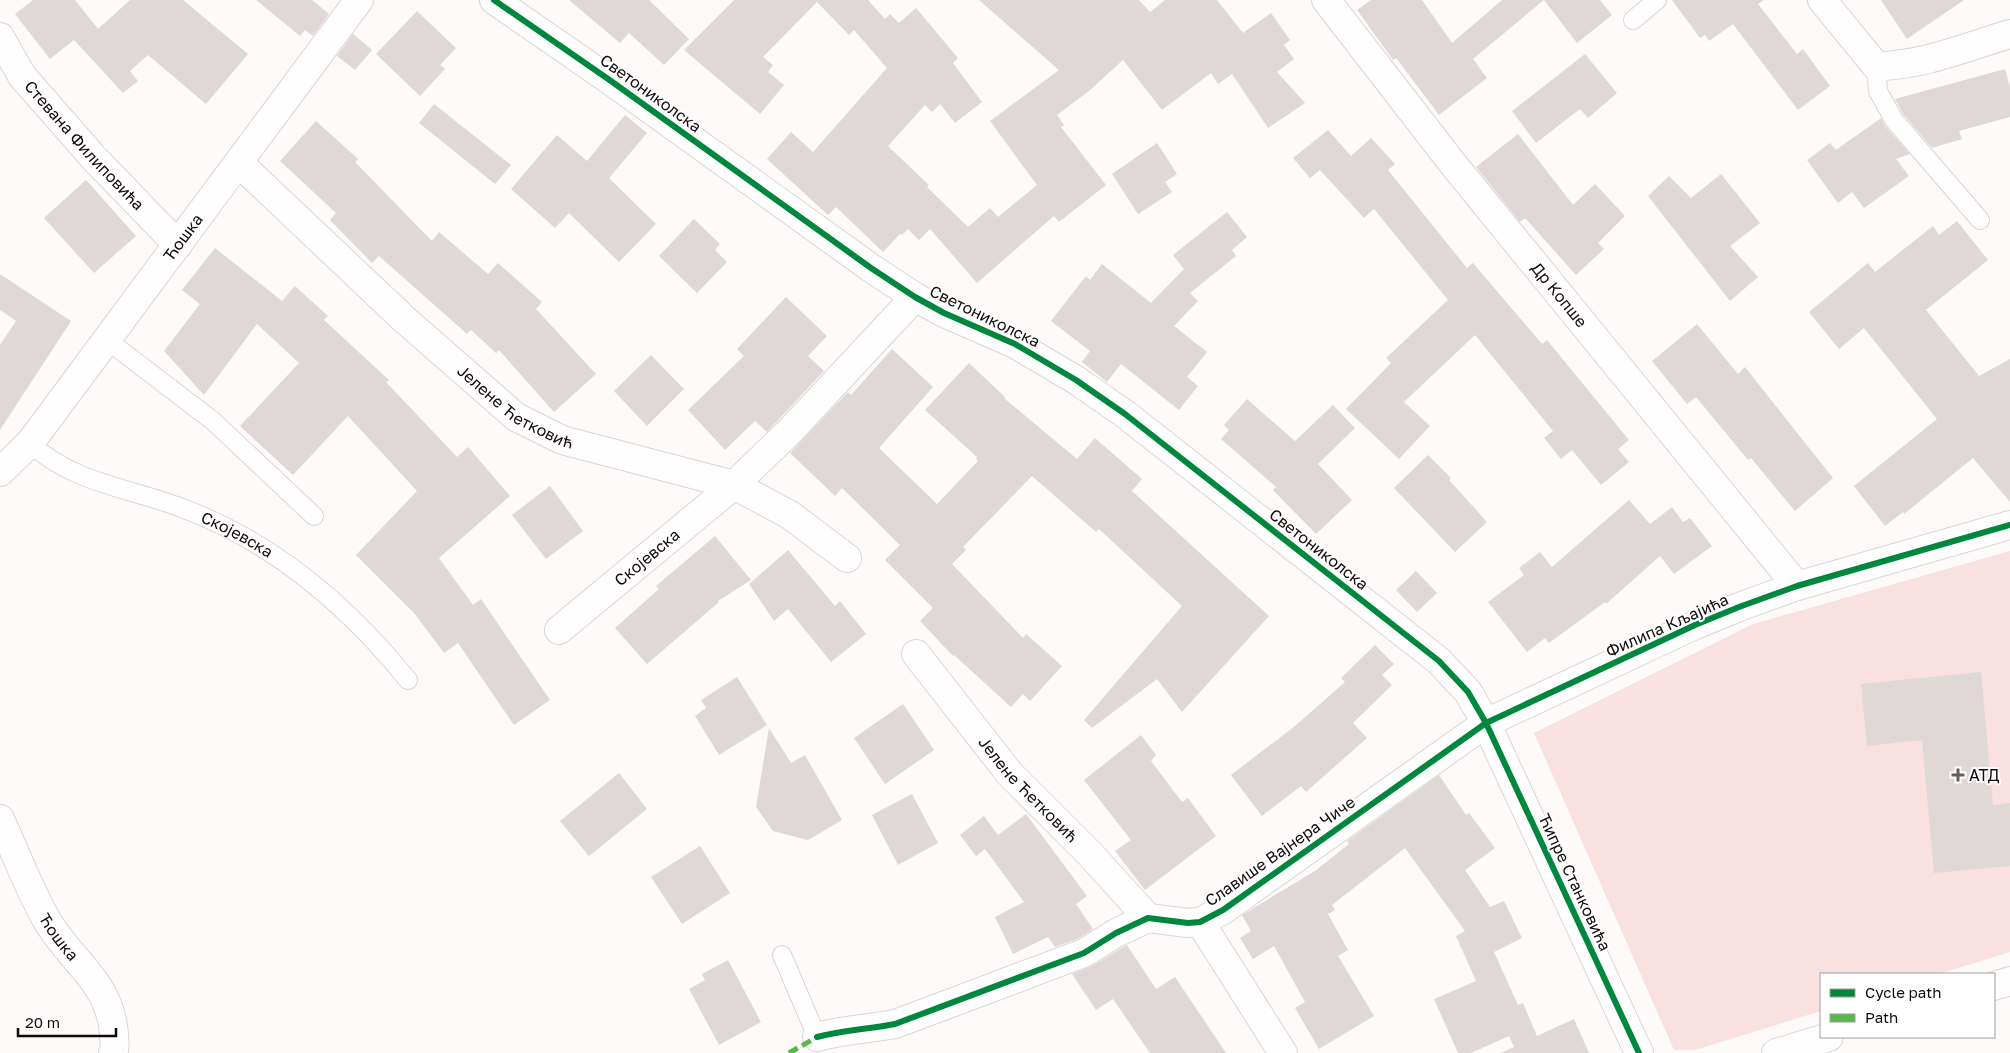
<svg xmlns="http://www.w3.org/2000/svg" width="2010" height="1053" font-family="'Golos Text',sans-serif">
  <rect width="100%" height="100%" fill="#fefafa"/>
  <path fill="#f8e1e0" d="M2010,551v401l-71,22h-118v37l-126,39h-21l-140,-317 219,-109z"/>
  <g fill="#dfd8d7">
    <path d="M33,0h42l23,29 32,-29h53l65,54 -42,50 -58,-49 -18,16 8,10 -15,12 -49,-53 -24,19 -35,-45z"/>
    <path d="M256,0h56l17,14 -16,22 -8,-6 -5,6z"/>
    <path d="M569,0h80l40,39 -25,26 -35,-32 -9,10z"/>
    <path d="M734,0h134l17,19 5,-5 9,9 17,-15 42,50 -5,5 29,39 -27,21 -15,-19 -8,8 -7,-7 -37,41 41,39 -2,2 41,40 22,-19 8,9 39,-32 -47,-64 69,-51 -80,-70h160l11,12 15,-12h52l26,33 28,-20 19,27 -6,5 10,14 -17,13 28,31 -37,25 -36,-54 -14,10 -7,-11 -49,37 -39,-50 -34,31 -32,24 7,10 -3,2 45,58 -47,37 -5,-6 -77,67 -47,-54 -11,11 -11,-11 -6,6 -2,-1 -17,18 -47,-45 -8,8 -61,-56 24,-27 22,20 74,-84 -33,-38 -5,5 -32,-33 -54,55 10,8 -5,7 16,13 -24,29 -76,-64z"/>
    <path d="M1371,0h51l30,43 50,-43h98l12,15 -35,28 -33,-43 -71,59 14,19 -48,37 -43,-57 -3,2 -36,-50z"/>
    <path d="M1672,0h92l-6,4 39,50 6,-5 27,37 -32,24 -65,-86 -24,17 -4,-6 -5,3z"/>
    <path d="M1881,0h83l-57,39z"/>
    <path d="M417,11l39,37 -16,17 5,4 -25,27 -44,-42z"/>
    <path d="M353,34l19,16 -17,20 -18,-14z"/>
    <path d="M1585,54l32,39 -29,25 -8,-9 -44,34 -24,-32z"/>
    <path d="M2005,69l5,18v30l-51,14 3,8 -30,9 -29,-34 -8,-15z"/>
    <path d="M434,104l77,61 -16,19 -76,-61z"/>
    <path d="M625,115l22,18 -38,45 47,46 -37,38 -50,-49 -14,15 -44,-39 46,-54 30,26z"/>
    <path d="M1881,118l5,9 24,27 -14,5 13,17 -45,32 -12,-16 -14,11 -31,-43 23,-17 6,7z"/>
    <path d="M316,121l42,38 -3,3 77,79 7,-9 49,42 10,-11 44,39 -6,7 60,65 -42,38 -55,-62 -3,3 -25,-23 -4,4 -88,-78 -7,7 -42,-43 6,-7 -56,-52z"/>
    <path d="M1328,130l23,26 20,-18 24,26 -7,6 79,98 6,-5 69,81 5,-4 82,100 -11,9 11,13 -28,23 -29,-35 -11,9 -17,-21 9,-7 -78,-96 -71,67 26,24 -31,33 -53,-50 45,-46 -5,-5 62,-58 -74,-91 -10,9 -44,-48 -10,8 -17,-20z"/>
    <path d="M1518,134l55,71 22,-21 30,32 -27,27 6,6 -28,26 -51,-57 -5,4 -44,-55z"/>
    <path d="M1157,143l20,31 -12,8 7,10 -34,22 -26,-40z"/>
    <path d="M1721,174l39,49 -30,23 28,31 -28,24 -82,-105 21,-20 22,22z"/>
    <path d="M86,180l50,56 -42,37 -50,-55z"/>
    <path d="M1227,212l20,25 -15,13 4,6 -46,37 8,8 -24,25 33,26 -20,25 11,9 -19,24 -58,-46 -14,18 -25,-20 8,-11 -39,-30 35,-45 4,4 12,-16 49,39 33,-34 -11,-14z"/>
    <path d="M694,219l26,25 -5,6 12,12 -30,31 -38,-37z"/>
    <path d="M1957,221l31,39 -62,50 53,66 31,-17v143l-37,-44 -69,56 -1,-2 -18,14 -31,-40 83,-67 -73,-91 -25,21 -30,-37 59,-49 7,9 58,-46 6,9z"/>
    <path d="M215,248l67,53 13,-15 33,30 -4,4 65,60 -3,2 71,75 11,-10 42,49 -71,62 34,47 8,-6 69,101 -36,25 -56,-82 -14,10 -30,-40 -58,-58 61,-64 -69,-75 -55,59 -53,-49 59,-63 -42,-39 -53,71 -40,-44 36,-47 -18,-14z"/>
    <path d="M0,274l71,47 -71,109v-85l16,-24 -16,-11z"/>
    <path d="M786,297l41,39 -19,20 16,15 -57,61 -12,-11 -30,29 -37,-40 56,-54 -7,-7z"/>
    <path d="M1697,324l41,50 7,-7 88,111 -38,33 -44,-53 -3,2 -52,-63 -9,7 -35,-43z"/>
    <path d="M892,349l41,38 -54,61 58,56 41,-43 -2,-2 1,-2 -52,-47 44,-47 36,34 -1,1 73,61 18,-21 47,41 -10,12 137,125 -87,96 -25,-33 -65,49 -8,-8 98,-114 -83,-77 -3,3 -64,-56 -69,71 3,3 -14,14 71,74 3,-4 36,32 -32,35 -7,-7 -12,13 -57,-52 -1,1 -33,-35 13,-13 -48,-48 15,-15 -58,-57 -7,8 -45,-43 58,-61 3,3z"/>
    <path d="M651,355l33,34 -37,37 -33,-35z"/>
    <path d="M1247,399l48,42 38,-36 22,23 -37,36 34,36 -36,34 -43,-44 3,-3 -55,-48 8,-9 -5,-5z"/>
    <path d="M1428,455l23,23 -2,2 38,42 -32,30 -61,-64z"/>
    <path d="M550,486l33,45 -37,28 -34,-44z"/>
    <path d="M1629,500l21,24 22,-17 11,15 7,-4 22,28 -38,28 -14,-18 -54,48 -1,-2 -56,41 -4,-5 -18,14 -39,-50 36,-27 -5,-7 21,-16 12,15z"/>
    <path d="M715,536l36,44 -33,21 1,1 -72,62 -32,-36 44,-39 -3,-3z"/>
    <path d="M788,550l47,56 5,-5 26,33 -35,28 -43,-53 -14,12 -25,-37z"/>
    <path d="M1416,571l21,22 -20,19 -21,-22z"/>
    <path d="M1375,645l19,19 -12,11 10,10 -39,38 14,15 -61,54 -5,-6 -39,30 -31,-41 64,-49 50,-44 -4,-4z"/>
    <path d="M1981,672l12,133 17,-2v63l-76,7 -12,-133 -55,6 -6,-62z"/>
    <path d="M737,677l30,48 -48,30 -24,-39 11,-8 -5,-8z"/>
    <path d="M903,704l31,46 -49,34 -31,-46z"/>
    <path d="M769,728l22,35 14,-8 37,65 -34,20 -35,-9 -17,-24z"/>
    <path d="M1141,735l15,20 -5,6 31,41 6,-4 28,38 -71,54 -30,-39 16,-11 -47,-60z"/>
    <path d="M619,773l28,36 -58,47 -29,-35z"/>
    <path d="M1439,775l27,40 3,-2 26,35 -30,22 25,37 14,-6 18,37 -28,14 24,53 5,-2 14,33 37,-17 15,34h-89l14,-6 -5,-11 -38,17h-13l-24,-54 42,-18 -20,-45 9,-5 -60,-83 -73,57 3,5 -7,4 20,36 -10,6 36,60 -55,33 -24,-41 10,-6 -31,-56 -21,13 -13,-21 11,-7 -9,-16 73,-44 34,-27 -2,-3z"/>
    <path d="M912,794l26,49 -40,22 -26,-50z"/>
    <path d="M1026,814l61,82 -11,8 17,25 -16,10 -22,8 -7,-10 -35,17 -18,-37 29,-15 -39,-53 -9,7 -16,-21 24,-19 14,19z"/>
    <path d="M700,846l30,47 -48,31 -31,-47z"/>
    <path d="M1127,945l29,44 19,-12 51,76h-76l-37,-54 -17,11 -24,-36 20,-8z"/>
    <path d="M728,960l33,62 -42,23 -30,-56 16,-9 -3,-6z"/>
  </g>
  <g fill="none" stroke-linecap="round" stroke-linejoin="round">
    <defs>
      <g id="lane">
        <path d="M1633,20l24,-20"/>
        <path d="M1876,66l2,25 16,29 86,100"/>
        <path d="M107,340l106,81 101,95"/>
        <path id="s1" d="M30,443c42,40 100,45 152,65 92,34 165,97 226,172"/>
        <path d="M782,955l35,82"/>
      </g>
      <g id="street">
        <path d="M494,0l117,81 260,187 44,29 29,16 71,31 61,36 49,34 314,247 29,31 18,31 153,330"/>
        <path id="s2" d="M1326,0l127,164 344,422"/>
        <path d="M1822,0l54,66c46,0 90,-19 134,-32"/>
        <path id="s3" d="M0,37l22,39 71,81 85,88"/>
        <path id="s4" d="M239,163l166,157 111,97 46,23 172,45 56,30 57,43"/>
        <path id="s5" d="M0,472l30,-29 329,-443"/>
        <path id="s6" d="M559,630l175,-145 56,-54 125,-134"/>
        <path id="s7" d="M916,654l94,120 80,80 58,64"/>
        <path id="s8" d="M0,819c15,33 28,67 45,98 24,44 65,63 69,117 0,7 2,13 -1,19"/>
        <path d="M1200,922l83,131"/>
        <path d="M1994,986l16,-5"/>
        <path d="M817,1037c26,-7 52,-8 78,-13l189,-71 32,-20 32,-15 40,5 12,-1 23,-12 263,-187 209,-98 44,-18 58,-21 213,-61"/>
        <path d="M1776,1053l53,-16"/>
      </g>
    </defs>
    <use href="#lane" stroke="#dcd5d4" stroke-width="20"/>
    <use href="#street" stroke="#dcd5d4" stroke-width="30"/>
    <use href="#lane" stroke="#fffefe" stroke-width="18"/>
    <use href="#street" stroke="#fffefe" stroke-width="28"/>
    <path stroke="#58b947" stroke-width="5" stroke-dasharray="10 5" stroke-linecap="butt" d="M789,1053l28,-16"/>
    <defs>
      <g id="cycleway">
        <path d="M494,0l117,81 260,187 44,29 29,16 71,31 61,36 49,34 314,247 29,31 18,31 153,330"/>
        <path d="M817,1037c26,-7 52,-8 78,-13l189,-71 32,-20 32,-15 40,5 12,-1 23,-12 263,-187 209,-98 44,-18 58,-21 213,-61"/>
      </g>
    </defs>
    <use href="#cycleway" stroke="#fff" stroke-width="9"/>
    <use href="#cycleway" stroke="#00873e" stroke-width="6"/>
  </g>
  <path fill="#655e5d" stroke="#fff" stroke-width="2" d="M1955.5 767.5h5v5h5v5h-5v5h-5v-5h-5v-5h5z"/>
  <g text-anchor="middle" stroke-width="4" stroke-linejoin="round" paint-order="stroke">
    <g font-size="16" fill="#120a09" stroke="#fff">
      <text transform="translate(651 93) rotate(36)" y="6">Светониколска</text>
      <text dy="6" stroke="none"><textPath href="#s3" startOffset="138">Стевана Филиповића</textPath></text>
      <text dy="6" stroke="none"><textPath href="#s5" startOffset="298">Ћошка</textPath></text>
      <text dy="6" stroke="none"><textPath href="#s2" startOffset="376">Др Копше</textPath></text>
      <text transform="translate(985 316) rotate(26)" y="6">Светониколска</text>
      <text dy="6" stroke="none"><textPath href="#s4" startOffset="370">Јелене Ћетковић</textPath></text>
      <text dy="6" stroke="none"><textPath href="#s1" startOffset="228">Скојевска</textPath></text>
      <text transform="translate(1319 549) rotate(38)" y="6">Светониколска</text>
      <text dy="6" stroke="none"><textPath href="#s6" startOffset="114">Скојевска</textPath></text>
      <text transform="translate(1667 625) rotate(-24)" y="6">Филипа Кљајића</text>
      <text dy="6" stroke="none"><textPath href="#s7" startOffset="176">Јелене Ћетковић</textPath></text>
      <text transform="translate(1280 851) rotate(-35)" y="6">Славише Вајнера Чиче</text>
      <text transform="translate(1575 882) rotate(65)" y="6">Ћипре Станковића</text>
      <text dy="6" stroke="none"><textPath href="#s8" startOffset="132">Ћошка</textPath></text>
    </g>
    <g font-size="16" fill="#120a09" stroke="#fff" text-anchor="start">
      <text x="1969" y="781">АТД</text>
    </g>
  </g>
  <rect x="1820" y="973" width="175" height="65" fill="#ffffff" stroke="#a09d9d"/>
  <rect x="1830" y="989" width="25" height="8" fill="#00873e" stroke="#a09d9d"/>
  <text x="1865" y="998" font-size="15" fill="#120a09">Cycle path</text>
  <rect x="1830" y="1014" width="25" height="8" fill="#58b947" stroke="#a09d9d"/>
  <text x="1865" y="1023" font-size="15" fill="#120a09">Path</text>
  <path d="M18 1028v8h98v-8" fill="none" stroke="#120a09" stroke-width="2.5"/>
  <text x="25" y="1028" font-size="15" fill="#120a09" stroke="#ffffff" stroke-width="4" paint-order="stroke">20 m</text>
</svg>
